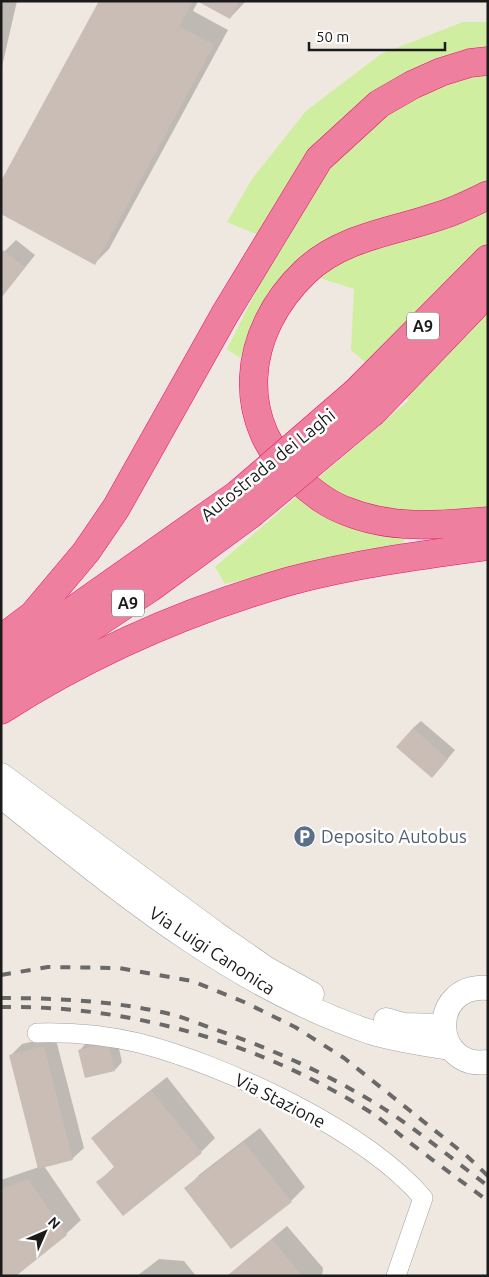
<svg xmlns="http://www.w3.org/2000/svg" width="489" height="1277" font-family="Ubuntu,sans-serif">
  <rect width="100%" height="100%" fill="#eee8e0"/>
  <path fill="#cfeea0" d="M463,22h25v491l-66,8 -23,25 -174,38 -10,-17 194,-167 -58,-50 3,-61 -31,-10 -22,-20 -33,36 -28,63 -13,-9 53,-105 -53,-22 25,-43 54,-68 75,-57z"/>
  <g fill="#0003">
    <path d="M1,1h16l-16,70z"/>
    <path d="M101,1h97l-5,10 35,19 -119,219 -14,14z"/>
    <path d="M200,1h46l-16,17z"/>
    <path d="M16,240l19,15 -34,43v-43z"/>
    <path d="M421,721l34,29 -16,19 -26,-41z"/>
    <path d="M116,1035l6,27 -7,8 -35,-20 7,-8z"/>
    <path d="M55,1036l29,112 -12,11 -28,7 37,54 -15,14 -65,38v-92l38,-13 -28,-112 11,-11z"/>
    <path d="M167,1077l48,61 -14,14 -103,30 17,-16 -22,-28 15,-14z"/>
    <path d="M260,1128l45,59 -14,14 -105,-12 14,-15z"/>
    <path d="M287,1226l36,42 -1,8h-95z"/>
    <path d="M159,1259l25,2 12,15h-59z"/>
  </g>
  <g fill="#cabdb6">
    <path d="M99,1h94l-14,25 35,19 -119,220 -94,-51v-33z"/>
    <path d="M197,1h43l-10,18z"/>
    <path d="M3,250l22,17 -24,30v-44z"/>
    <path d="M413,728l35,31 -16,19 -36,-31z"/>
    <path d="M108,1043l7,28 -30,7 -7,-28z"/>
    <path d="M44,1046l29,114 -35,9 -29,-114z"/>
    <path d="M151,1090l51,63 -79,63 -27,-34 19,-14 -24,-30z"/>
    <path d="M244,1142l48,60 -61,47 -47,-61z"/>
    <path d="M28,1179l39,56 -51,41h-15v-87z"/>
    <path d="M272,1239l30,37h-74z"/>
  </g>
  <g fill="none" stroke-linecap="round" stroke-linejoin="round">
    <defs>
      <path id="minor" d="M37,1033c34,-1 68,2 102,10 86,22 226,87 284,155l-27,78"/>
      <g id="tertiary">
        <path d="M1,775l214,158 52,36 45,25"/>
        <path d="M1,796c114,91 229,189 369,236 26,8 54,12 81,16"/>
        <path d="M488,988c-60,-5 -57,82 0,74"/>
        <path d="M386,1020l17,5 40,1"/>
      </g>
      <g id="motorway">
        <path d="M488,195c-16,8 -32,16 -49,21 -46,16 -98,21 -134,56 -63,60 -73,152 -3,211 14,12 27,22 44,28 46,19 94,14 142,10"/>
        <path d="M356,392l132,-133"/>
        <path d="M373,412l115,-120"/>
        <path d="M1,639l32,-24 53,-63 30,-44 109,-194 94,-155 60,-55 33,-19 29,-13 29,-9 18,-2"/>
        <path d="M1,661l237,-167"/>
        <path d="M1,687l149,-99 101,-74"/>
        <path d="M1,710c89,-57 188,-100 289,-129 64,-17 132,-26 198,-35"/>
      </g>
    </defs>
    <use href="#minor" stroke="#a2a2a2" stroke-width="20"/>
    <use href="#tertiary" stroke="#a2a2a2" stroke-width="25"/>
    <use href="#motorway" stroke="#e61372" stroke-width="29"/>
    <use href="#minor" stroke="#fff" stroke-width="19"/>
    <use href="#tertiary" stroke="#fff" stroke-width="24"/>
    <use href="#motorway" stroke="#ee7f9f" stroke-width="28"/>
    <g stroke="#696969" stroke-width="4" stroke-dasharray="10 10" stroke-linecap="butt">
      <path d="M1,975l47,-8 71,1 73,13 52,21 51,25 49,31 124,99 20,19"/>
      <path d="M1,998c56,0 115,3 169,16 16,4 32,11 47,16 55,19 108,43 158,73 39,24 76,55 113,83"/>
      <path d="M1,1007c129,-2 256,35 366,103 15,9 28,21 42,32 26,20 52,39 79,59"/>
    </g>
    <defs>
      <g id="motorway-bridge">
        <path d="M238,494l118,-102"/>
        <path d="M251,514l122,-102"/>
      </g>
    </defs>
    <use href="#motorway-bridge" stroke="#e61372" stroke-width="29" stroke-linecap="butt"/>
    <use href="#motorway-bridge" stroke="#ee7f9f" stroke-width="28"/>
  </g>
  <defs>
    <symbol id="parking-disc" viewBox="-11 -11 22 22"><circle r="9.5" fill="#5c6f8a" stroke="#fff"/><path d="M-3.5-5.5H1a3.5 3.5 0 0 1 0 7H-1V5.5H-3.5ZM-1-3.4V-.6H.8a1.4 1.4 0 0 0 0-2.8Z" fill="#fff"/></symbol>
  </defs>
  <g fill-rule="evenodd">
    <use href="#parking-disc" x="292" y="824" width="25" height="25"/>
  </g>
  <g text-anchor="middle" stroke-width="5" stroke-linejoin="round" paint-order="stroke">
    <g fill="#fff" stroke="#5f5f5f" stroke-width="1">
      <rect x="407" y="312.5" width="32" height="27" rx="4"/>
      <rect x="112" y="589.5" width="32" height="27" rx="4"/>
    </g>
    <g font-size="16" font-weight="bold" fill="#1b1b1b">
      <text x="423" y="332">A9</text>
      <text x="128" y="609">A9</text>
    </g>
    <g font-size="18" fill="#1b1b1b" stroke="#fff">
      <text transform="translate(268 465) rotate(-39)" y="6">Autostrada dei Laghi</text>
      <text transform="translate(212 951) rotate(33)" y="6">Via Luigi Canonica</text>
      <text transform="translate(280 1101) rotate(27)" y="6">Via Stazione</text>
    </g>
    <g font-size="18" fill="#4e5e75" stroke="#fff" text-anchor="start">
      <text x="321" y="843">Deposito Autobus</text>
    </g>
  </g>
  <rect width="489" height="1277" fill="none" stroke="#1b1b1b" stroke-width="5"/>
  <g transform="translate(45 1232) rotate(45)" stroke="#ffffff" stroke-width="4" paint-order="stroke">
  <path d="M0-4L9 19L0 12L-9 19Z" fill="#1b1b1b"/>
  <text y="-8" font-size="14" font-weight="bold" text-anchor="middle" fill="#1b1b1b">N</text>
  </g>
  <path d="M309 42v8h136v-8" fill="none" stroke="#1b1b1b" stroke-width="2.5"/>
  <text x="316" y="42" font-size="15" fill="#1b1b1b" stroke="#ffffff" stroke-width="4" paint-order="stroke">50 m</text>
</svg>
